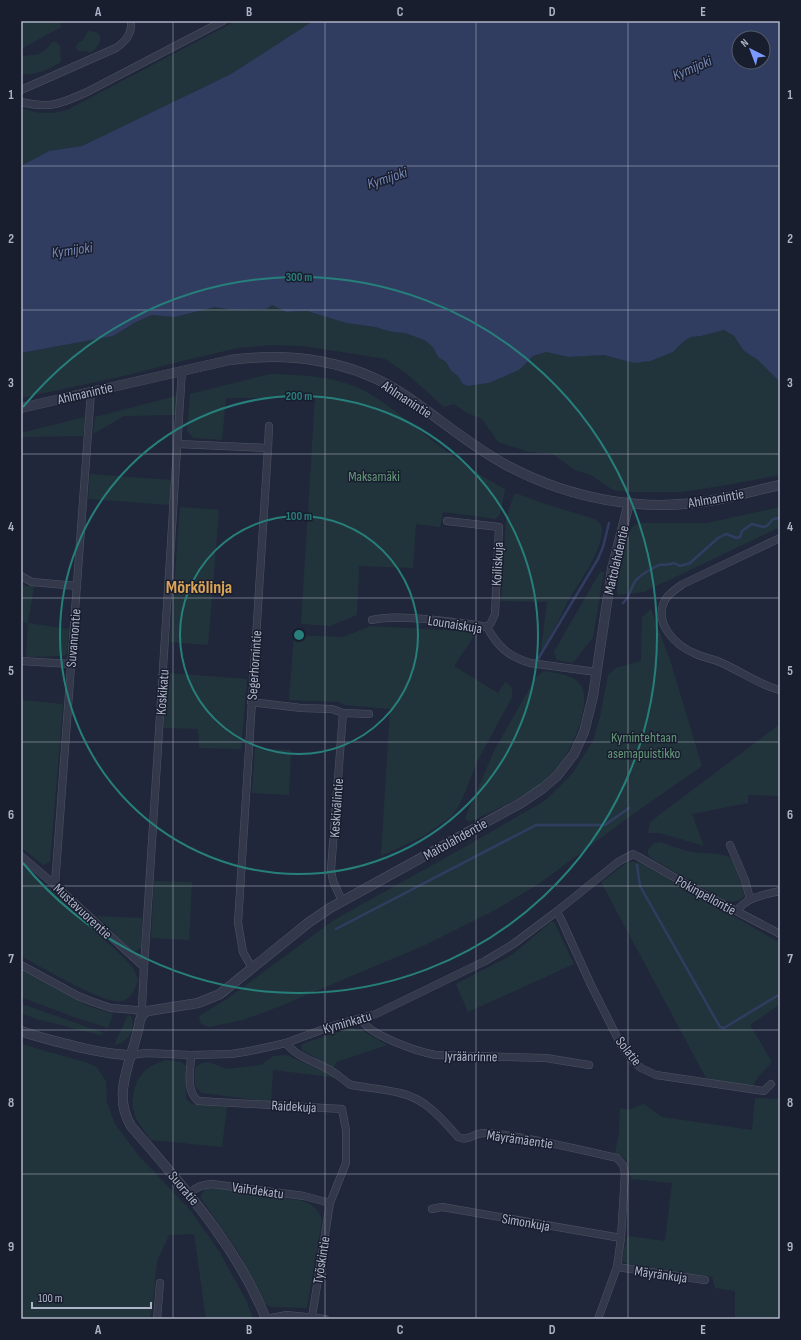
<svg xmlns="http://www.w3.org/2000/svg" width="801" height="1340" font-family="'Sofia Sans Condensed',sans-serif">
  <rect width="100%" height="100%" fill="#20273a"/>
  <g fill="#22343b">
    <path d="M21,21h38l2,6 -40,22z"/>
    <path d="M236,21h77l-82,53 -149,72 -33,5 -28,15v-58c20,6 26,7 46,2z"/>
    <path d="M88,31l8,1 4,4c0,9 -3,12 -10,17l-4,-2h-8l-2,-4 2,-4 5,-3z"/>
    <path d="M54,41l6,5 1,15c-11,9 -26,14 -40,13v-18c7,-1 18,0 23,-5 4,-3 6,-7 10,-10z"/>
    <path d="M272,305l14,7 21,-1 39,12 29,4 17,5 13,1 19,7 9,7 5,10 8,5 5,9 7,5 4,7 5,3 22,-3 30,-13 14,-14 13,-4 23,5 35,-2 30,8 39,-11 10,-10 8,-5 10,-1 23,-6 10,6 10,15 14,9 22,22v93l-59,11 -40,6h-49l-19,-2 -22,-15 -16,-5 -22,-16 -24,-2 -31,-10 -16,-23 -15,-6 -13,-9 -10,3 -38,-34 -21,-14 -81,-13 -33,-1 -33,3 -52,12 -58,15 -107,23v-45l92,-17 23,-14 16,-7 23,2 40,-10 17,3z"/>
    <path d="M270,374c26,1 53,1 78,10 24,8 43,24 62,39 31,24 60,48 95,66v2l-5,23 -4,5 -53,-7 -3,15 -24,-3 -3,44 -54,-2 -2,49 -27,11 -29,-2 14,-226h-89l-4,42 -29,-2 -6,-7 3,-37z"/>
    <path d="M176,396v19l-52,1 -31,18 2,-17z"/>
    <path d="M85,417l-2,19 -62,1v-4z"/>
    <path d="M90,474l81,6 -1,25 -82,-6z"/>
    <path d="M515,494h3l24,9 53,16c5,4 8,7 7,13 -2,23 -23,50 -35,71 -9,18 -18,36 -27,54l7,-55 -46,-1 5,-82 7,-22z"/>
    <path d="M180,507l39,3 -11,135 -38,-3z"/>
    <path d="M780,507v20l-136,65 -27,3v-7c2,-13 6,-49 14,-59 3,-4 6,-5 11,-6h65z"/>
    <path d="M600,572h4l-11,65 -20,26 -16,-3 -3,-8z"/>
    <path d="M21,584l4,2h9l-6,37 41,6 -2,24 -3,3 -38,1 2,-34 -7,-1z"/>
    <path d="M651,609l19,51 32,106 -73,51 -89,66 -43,26 -72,36 -142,60 -40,15 -34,7 -8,-3 -2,-8 28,-17 107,-79 129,-72 83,-48 26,-26 21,-33 7,-24 8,-42 8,-7 25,-7 1,-44z"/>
    <path d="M371,626l106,6 -23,34 44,27 7,-11c7,4 8,7 7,15l-34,63 -18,44 -8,12 -28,20 -43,20 9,-147 -45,-4 -6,-3 -50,-2 5,-65 49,2z"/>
    <path d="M544,671c11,2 26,3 34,11 17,15 -5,64 -16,79 -6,9 -14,17 -23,24 -22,16 -46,26 -70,37l-4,-4 30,-69 41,-72z"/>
    <path d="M167,673l80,6 -6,70 -42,-1 -1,-19 -34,-1z"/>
    <path d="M21,700l42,4 -13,158 -7,3 -22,-18z"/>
    <path d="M780,724v72l-32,-1v8l-56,11 12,32 -44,-13h-12l2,-11z"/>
    <path d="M255,748l36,2 -2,45 -37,-2z"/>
    <path d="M660,842c10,3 21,8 32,10 12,2 26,0 37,5 6,4 15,32 15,39 -5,6 -10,6 -18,5l-72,-41 -6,-5v-5l6,-7z"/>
    <path d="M21,862l104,97 8,9 5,11c-2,9 -6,19 -16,22 -15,5 -84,-36 -101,-45z"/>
    <path d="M628,862h8l8,3 136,78v61l-30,21 22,37 -14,15 -6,10 -46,-9 -105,-196z"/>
    <path d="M154,881l38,1 -3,58 -38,-2z"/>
    <path d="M97,916l45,2 -1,30 -7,4z"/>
    <path d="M551,922h3l20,42 -106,48 -12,-28 56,-29z"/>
    <path d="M21,970l67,36 25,8 -5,14 -34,-11 -53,-20z"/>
    <path d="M21,1004l7,2 76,27 -4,2 -63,-16 -16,-6z"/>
    <path d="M128,1015l3,1c6,14 -4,27 -17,29z"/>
    <path d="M351,1028l10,2 26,15 -51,17 -2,6 -32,-18v-6z"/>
    <path d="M21,1044l67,19 8,4 10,14 1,22 8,21 23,31 52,55 29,41 28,51 6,17h-47l-12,-85 -25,1 -12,26 -4,41 -3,17h-129z"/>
    <path d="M286,1055l53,23 -66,-8 -2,32 -69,-9 -7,-7v-16l2,-4 5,-3 7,-1 18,7 34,-4 12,-9z"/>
    <path d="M165,1060l16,2 5,4v33l6,5 35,3 -5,40 -71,-7c-4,-6 -9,-12 -13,-18 -9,-16 -6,-40 8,-52 6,-5 12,-7 19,-10z"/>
    <path d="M755,1098l25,1v220h-45v-28l-20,-3 -3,-11 -84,-13 -6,-3 5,-25 38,5 7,-58 -41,-4c-3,-14 -2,-21 -16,-26l4,-20 1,-25 8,2 16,-6 18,13 90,13z"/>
    <path d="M216,1188l87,13c10,4 17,9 19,20l-15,87 -36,-1 -5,-2 -30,-57 -36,-51 5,-8z"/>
  </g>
  <path fill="#303d60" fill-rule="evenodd" d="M313,21h467v361l-22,-22 -14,-9 -10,-15 -10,-6 -23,6 -10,1 -8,5 -10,10 -23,9 -16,2 -30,-8 -35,2 -23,-5 -13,4 -14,14 -30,13 -22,3 -5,-3 -4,-7 -7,-5 -5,-9 -8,-5 -5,-10 -9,-7 -19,-7 -13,-1 -17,-5 -29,-4 -39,-12 -21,1 -14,-7 -6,4 -34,1 -17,-3 -40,10 -23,-2 -16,7 -23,14 -92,17v-187l28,-15 33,-5 149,-72zM739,38h24v24h-24z"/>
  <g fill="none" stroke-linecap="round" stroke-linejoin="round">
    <g stroke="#303d60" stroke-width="2.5">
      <path d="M623,603c9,-8 7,-17 14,-24 5,-5 16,-11 22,-14 5,-1 8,1 15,-2l6,3 10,-3 28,-25 8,-4 11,4 3,-1 2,-6 10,-7 11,3 4,-1 6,-7 7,-1"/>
      <path d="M538,659l60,-100 5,-12 6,-24"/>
      <path d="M637,865l3,21 80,141 4,1 56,-34"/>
      <path d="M336,929l200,-104h69l24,-17"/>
    </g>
    <defs>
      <g id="minor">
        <path d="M21,90l95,-42c10,-7 16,-14 15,-27"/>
        <path d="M21,102c31,7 38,2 66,-10l136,-71"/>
        <path d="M178,444l90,4 -30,475 5,29 9,16"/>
        <path d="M268,448l1,-22"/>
        <path d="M447,521l52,6 -4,87 -4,9 -4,4"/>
        <path d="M780,538l-97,46c-6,4 -14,9 -18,16 -12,24 11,46 31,54 9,4 18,5 26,9 20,9 37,22 58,27"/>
        <path d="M21,576l11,6 45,4"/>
        <path d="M372,620c17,-4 36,-2 53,-1 21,2 42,4 62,8 11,20 21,29 43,36l66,9"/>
        <path d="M21,661l50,3"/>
        <path d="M251,702l50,6 31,1 11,4 26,1"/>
        <path d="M730,845l15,35 5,19"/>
        <path d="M21,856l34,29 89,82"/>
        <path d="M55,885l36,-493"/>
        <path d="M342,901l-9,-20 -2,-11 12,-157"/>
        <path d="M737,911c9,-14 27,-16 43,-20"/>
        <path d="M556,912l4,5 31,68 30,60 13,17 7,6 15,7 108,16 7,-7"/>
        <path d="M21,965l57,31 15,6 18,6 25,2 7,4"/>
        <path d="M143,1014l-1,-8 2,-39 38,-597"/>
        <path d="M361,1019c8,16 57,33 75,36l110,3 43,7"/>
        <path d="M286,1043c11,15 32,19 47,29 7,4 11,9 18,13 17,3 33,4 49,8 25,5 43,27 58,44 8,4 13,-1 20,-3 6,-2 13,-1 19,0 40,5 80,15 120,24l6,7 2,8 -4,65 -4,29 -19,52"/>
        <path d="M131,1055l15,-2 45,2 40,-1 19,-3 36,-8 46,-17 44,-12 109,-53 27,-16 44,-33 62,-50 15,-8 6,3 59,34 82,43"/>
        <path d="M191,1055c0,14 -6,35 7,46l144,8 4,21v33l-16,40 -18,114"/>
        <path d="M189,1194c7,-7 12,-9 23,-10l92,12 26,7"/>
        <path d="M432,1209l10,-2 179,31"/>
        <path d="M617,1267l88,13"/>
        <path d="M157,1319l3,-36"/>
        <path d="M266,1319l21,-4 38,4"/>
      </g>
      <g id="tertiary">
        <path d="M21,408l209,-48c60,-8 122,0 173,34 36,24 69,53 107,73 61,32 132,45 199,34 24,-4 48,-11 71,-16"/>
        <path d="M21,1031c19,7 38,11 57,16 18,4 35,8 53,8"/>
        <path d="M266,1319c-30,-75 -83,-132 -135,-193 -21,-34 4,-71 9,-106l3,-6 5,-3 50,-8 22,-9 88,-71 22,-15 191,-105 22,-15 14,-12 17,-22 10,-22 9,-36 19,-127 17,-66"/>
      </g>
    </defs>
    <use href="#minor" stroke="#4e5465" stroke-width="8"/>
    <use href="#tertiary" stroke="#4e5465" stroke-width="10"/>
    <use href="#minor" stroke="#33394a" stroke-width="7"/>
    <use href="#tertiary" stroke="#33394a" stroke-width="9"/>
  </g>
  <path fill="none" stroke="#aeb4c7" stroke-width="1" stroke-opacity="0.55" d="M173,21v1298M325,21v1298M476,21v1298M628,21v1298M21,166h759M21,310h759M21,454h759M21,598h759M21,742h759M21,886h759M21,1030h759M21,1174h759"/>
  <g fill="none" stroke="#277f7b" stroke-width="2">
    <circle cx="299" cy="635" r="119"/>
    <circle cx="299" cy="635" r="239"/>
    <path d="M23 407A358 358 0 1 1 23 863"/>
  </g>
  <g text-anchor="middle" stroke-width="3" stroke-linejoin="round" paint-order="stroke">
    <g font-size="14" fill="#aeb4c7" stroke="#191e2f">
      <text transform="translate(85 393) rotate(-13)" y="5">Ahlmanintie</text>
      <text transform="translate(407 399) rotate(33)" y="5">Ahlmanintie</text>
      <text transform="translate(716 498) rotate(-10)" y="5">Ahlmanintie</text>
      <text transform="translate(616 560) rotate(-77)" y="5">Maitolahdentie</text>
      <text transform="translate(497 564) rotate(-87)" y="5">Koiliskuja</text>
      <text transform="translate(455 624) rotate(9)" y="5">Lounaiskuja</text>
      <text transform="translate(73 638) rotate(-85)" y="5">Suvannontie</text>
      <text transform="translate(254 665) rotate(-86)" y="5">Segerhornintie</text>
      <text transform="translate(162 692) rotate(-86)" y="5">Koskikatu</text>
      <text transform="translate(336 808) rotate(-86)" y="5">Keskivälintie</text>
      <text transform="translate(455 839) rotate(-29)" y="5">Maitolahdentie</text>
      <text transform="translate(706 895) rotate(29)" y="5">Pokinpellontie</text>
      <text transform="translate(83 911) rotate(43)" y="5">Mustavuorentie</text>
      <text transform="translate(347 1022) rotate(-16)" y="5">Kyminkatu</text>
      <text transform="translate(629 1051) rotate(52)" y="5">Solatie</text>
      <text transform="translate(471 1056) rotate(1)" y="5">Jyräänrinne</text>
      <text transform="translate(294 1106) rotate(3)" y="5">Raidekuja</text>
      <text transform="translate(520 1139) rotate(8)" y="5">Mäyrämäentie</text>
      <text transform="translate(184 1188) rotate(50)" y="5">Suoratie</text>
      <text transform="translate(258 1190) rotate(8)" y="5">Vaihdekatu</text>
      <text transform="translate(526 1222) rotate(10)" y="5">Simonkuja</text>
      <text transform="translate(321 1260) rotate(-81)" y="5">Työskintie</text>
      <text transform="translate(661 1274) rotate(8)" y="5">Mäyränkuja</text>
    </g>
    <g font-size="14" fill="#649978" stroke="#191e2f">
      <text x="374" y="481">Maksamäki</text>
      <text x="644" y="742">Kymintehtaan<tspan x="644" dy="16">asemapuistikko</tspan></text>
    </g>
    <g font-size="15" font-style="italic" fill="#7485b1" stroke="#191e2f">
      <text transform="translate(692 68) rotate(-23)" y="5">Kymijoki</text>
      <text transform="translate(387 178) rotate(-18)" y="5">Kymijoki</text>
      <text transform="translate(72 250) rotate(-8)" y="5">Kymijoki</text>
    </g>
    <g font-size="18" font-weight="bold" fill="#daa456" stroke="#191e2f">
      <text x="199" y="593">Mörkölinja</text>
    </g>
  </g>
  <circle cx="299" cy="635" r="6" fill="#277f7b" stroke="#191e2f" stroke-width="2"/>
  <g font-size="12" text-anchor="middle" font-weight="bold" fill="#277f7b" stroke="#191e2f" stroke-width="3" stroke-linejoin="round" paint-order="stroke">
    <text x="299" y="281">300 m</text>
    <text x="299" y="400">200 m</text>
    <text x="299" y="520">100 m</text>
  </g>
  <rect width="801" height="1340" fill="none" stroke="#191e2f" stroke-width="44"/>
  <g transform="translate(751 50) rotate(318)"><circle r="19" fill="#191e2f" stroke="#555a6c"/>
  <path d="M0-3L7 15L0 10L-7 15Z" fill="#7c99fe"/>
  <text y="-6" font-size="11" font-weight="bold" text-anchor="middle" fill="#aeb4c7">N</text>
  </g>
  <path d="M32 1302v6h119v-6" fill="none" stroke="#aeb4c7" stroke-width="2"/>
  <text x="38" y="1302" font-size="12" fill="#aeb4c7" stroke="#191e2f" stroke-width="3" paint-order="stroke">100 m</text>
  <rect x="22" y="22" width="757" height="1296" fill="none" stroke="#aeb4c7" stroke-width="1.5"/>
  <g font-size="13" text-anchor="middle" font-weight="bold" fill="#aeb4c7">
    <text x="98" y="16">A</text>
    <text x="249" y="16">B</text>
    <text x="400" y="16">C</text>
    <text x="552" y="16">D</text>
    <text x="703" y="16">E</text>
    <text x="11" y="99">1</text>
    <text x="790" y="99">1</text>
    <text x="11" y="243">2</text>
    <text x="790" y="243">2</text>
    <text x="11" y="387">3</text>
    <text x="790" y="387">3</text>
    <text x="11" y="531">4</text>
    <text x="790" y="531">4</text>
    <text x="11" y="675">5</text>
    <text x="790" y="675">5</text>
    <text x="11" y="819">6</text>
    <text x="790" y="819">6</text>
    <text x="11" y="963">7</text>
    <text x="790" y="963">7</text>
    <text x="11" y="1107">8</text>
    <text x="790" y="1107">8</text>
    <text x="11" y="1251">9</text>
    <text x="790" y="1251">9</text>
    <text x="98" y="1334">A</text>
    <text x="249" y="1334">B</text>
    <text x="400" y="1334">C</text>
    <text x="552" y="1334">D</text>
    <text x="703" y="1334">E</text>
  </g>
</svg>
